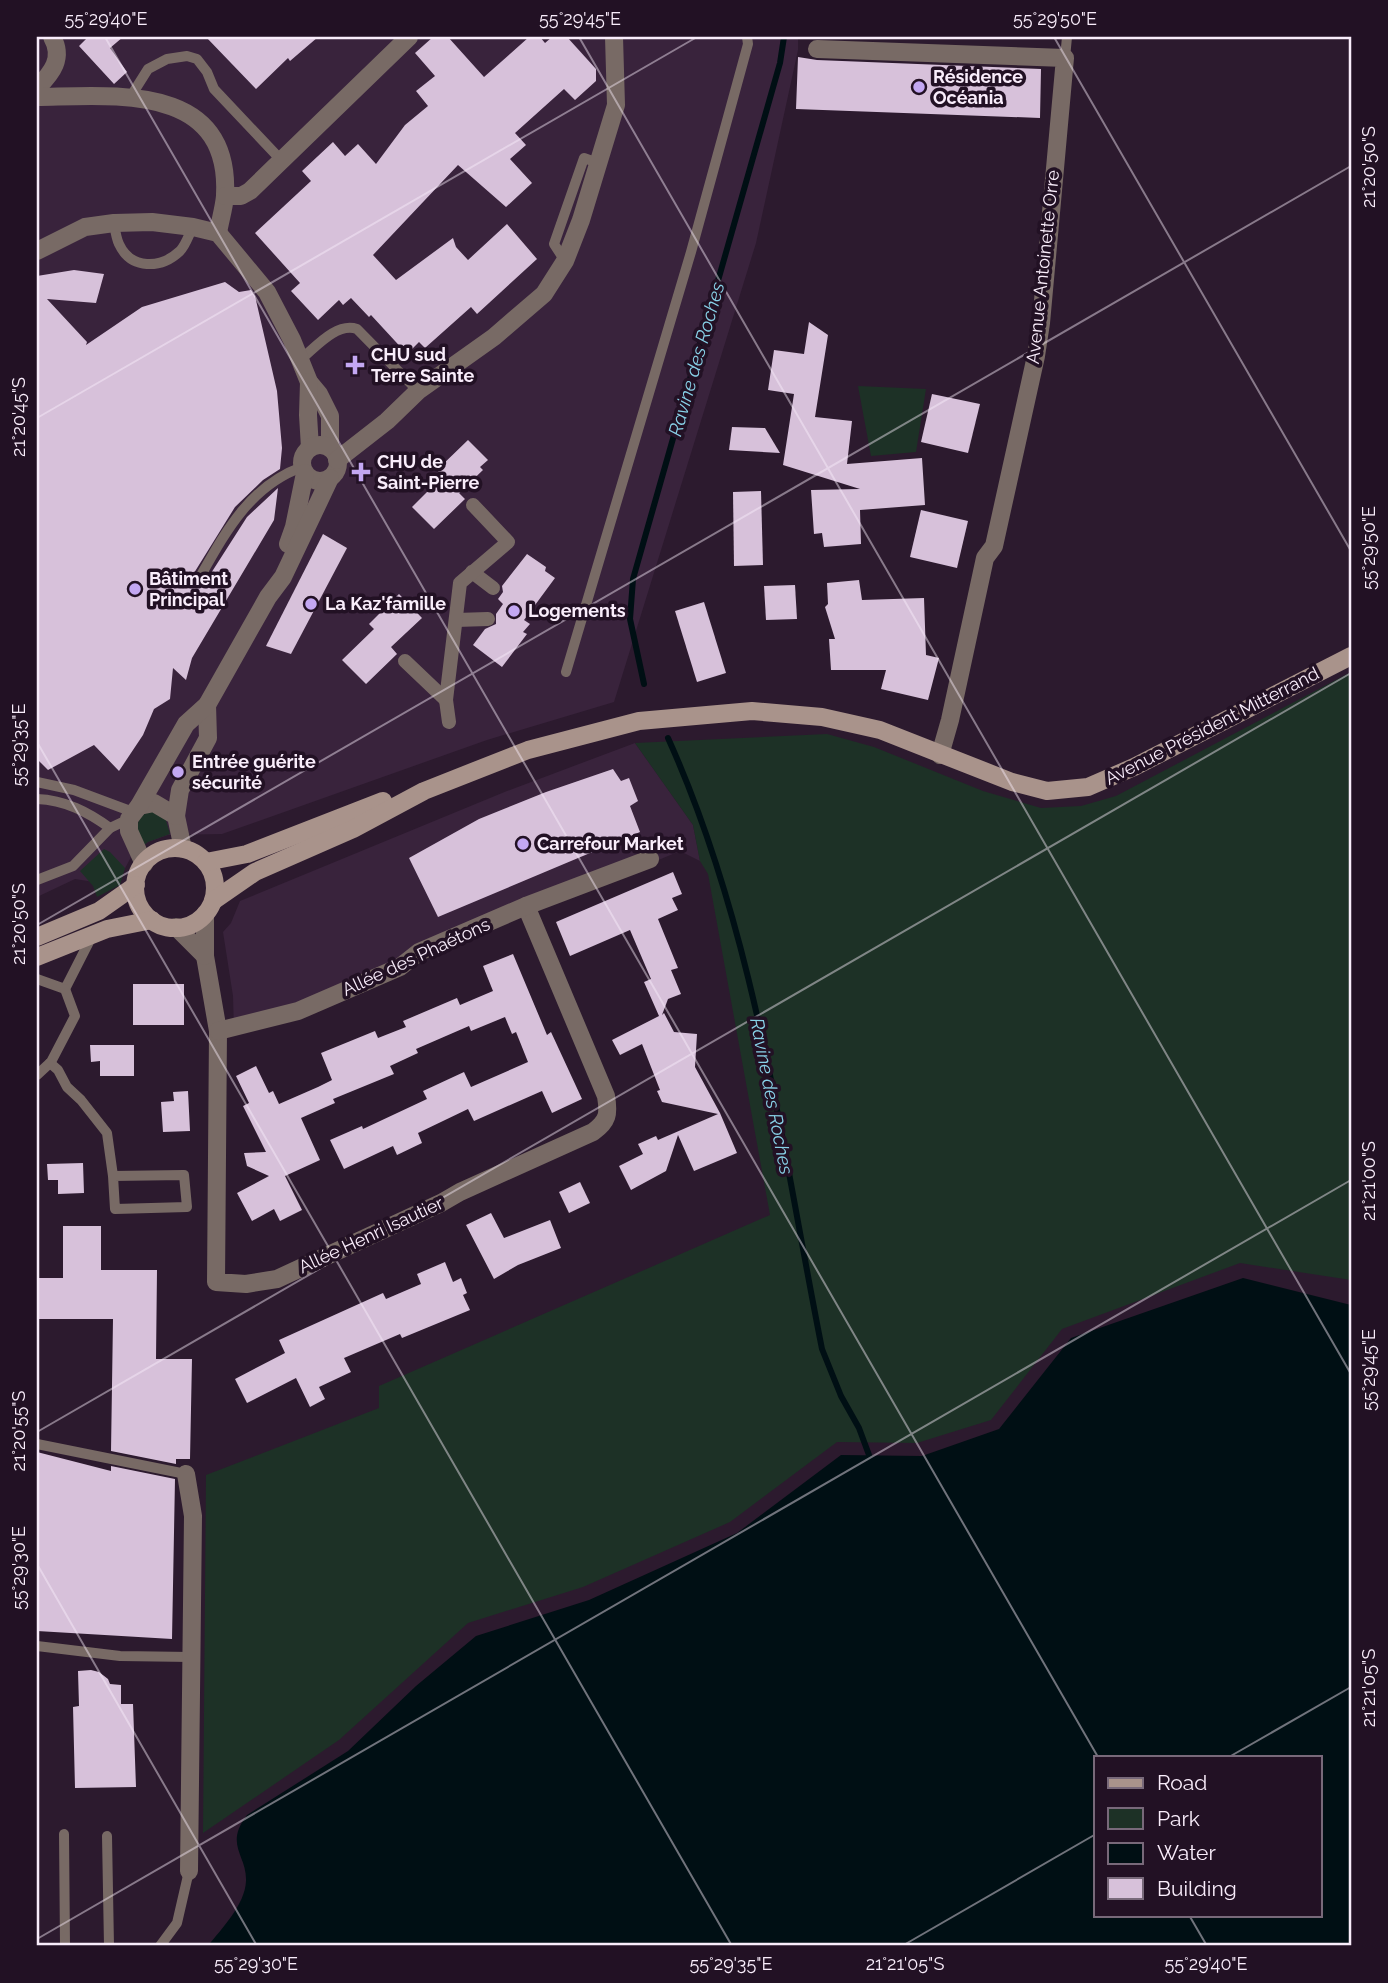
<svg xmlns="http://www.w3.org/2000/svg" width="1388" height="1983" font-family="Raleway,sans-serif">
  <rect width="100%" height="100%" fill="#2c1a2e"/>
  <g fill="#39233c">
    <path d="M37,37h761v13l-42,193 -142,459 -127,38 -265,94 -54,1 -20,7 -17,15 -10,19 -2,10 -44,-7 -38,18z"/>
    <path d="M635,743l58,82 7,36 -20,-10 -151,63 -295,116 -1,-34 -10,-64 8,-9 9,-22 267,-110z"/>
  </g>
  <g fill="#1d3126">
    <path d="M858,386l68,3 -10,63 -45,4z"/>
    <path d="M1351,672v608l-111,-17 -178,66 -71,91 -74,23 -80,-1 -107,80 -147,65 -115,36 -129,117 -136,93 3,-358 173,-67v-22l391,-171 -62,-341 -8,-13 -7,-36 -58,-82 192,-9 47,13 109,44 58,17 40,-2 35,-10z"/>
    <path d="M153,811l12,6 5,17 -22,8 -5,4c-6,-15 -11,-31 10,-35z"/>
    <path d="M104,849l6,3 15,16 -5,17 -23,12 -4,-11 -13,-15z"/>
  </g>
  <path fill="#000f14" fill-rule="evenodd" d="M1243,1278l108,27v641h-1143c14,-18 37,-41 38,-65 1,-26 -22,-36 1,-66l101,-64 68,-65 60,-50 113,-36 148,-67 104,-78 81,1 77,-27 72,-91zM1096,1757h224v158h-224z"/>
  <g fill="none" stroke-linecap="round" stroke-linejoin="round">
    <g stroke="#000f14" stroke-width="6">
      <path d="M644,684l-14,-65 3,-40 147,-516 4,-26"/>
      <path d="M668,738c87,193 113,405 154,611l19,47 18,32 10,27"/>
    </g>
  </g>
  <g fill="#d7c1da">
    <path d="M88,37h35l-13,11 17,24 -13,12 -35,-38z"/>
    <path d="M206,37h112l-28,24 -2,-3 -32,31z"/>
    <path d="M433,37h15l36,40 45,-40h11l5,6 7,-6h15l29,32v12l-21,19 -11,-11 -49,44 11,12 -16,14 22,24 -26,24 -48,-42 -85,90 23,25 57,-42 3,9 12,13 39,-36 30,35 -60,55 -6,-7 -46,41 -6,-6 -12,12 -36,-39 -2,2 -18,-19 -8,7 -4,-5 -21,20 -27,-29 9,-8 -45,-50 56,-52 -9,-10 31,-29 12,14 13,-12 18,20 29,-39 23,-19 -12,-15 19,-15 -20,-23z"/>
    <path d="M798,57l19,3 224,9 -1,49 -244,-9z"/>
    <path d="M74,270l30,4 -8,29 -49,-4 40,43 -1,3 56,-38 83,-25 14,10 12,-2 4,6 22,95 5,57 -2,21 -17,11 -28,27 -41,66v8l5,3 7,-3 41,-64 31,-29 -4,32 -82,138 -6,22 -13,-12 -3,31 -16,10 -11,26 -24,36 -25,-26 -46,25 -11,-11v-483z"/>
    <path d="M809,322l19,13 -13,82 37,4 -5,43 75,-6 3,47 -65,5 1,34 -37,3 -2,-14 -8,1 -3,-44 49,-1 -77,-24 11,-71 -26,-4 6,-40 30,4z"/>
    <path d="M932,394l48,10 -12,49 -47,-11z"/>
    <path d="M732,427l33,1 15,25 -51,-3z"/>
    <path d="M468,440l20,20 -8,7 3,3 -24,23 6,6 -31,30 -22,-22 31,-31 -6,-6z"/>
    <path d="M761,491l2,74 -29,1 -1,-74z"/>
    <path d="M921,510l47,11 -11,47 -47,-11z"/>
    <path d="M323,534l24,14 -56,106 -25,-8z"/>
    <path d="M527,554l19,13 -1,4 10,7 -31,42 6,4 -7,8 4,2 -25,33 -29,-22 12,-16 11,-5v-10l7,-10 -5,-5 5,-7 -1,-6z"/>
    <path d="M859,580l3,20 62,-2 2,57 13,3 -11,42 -47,-11 5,-19h-55l-2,-31h6l-10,-32 3,-3 -1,-21z"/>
    <path d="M795,585l2,34 -31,1 -2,-34z"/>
    <path d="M399,594l23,24 -31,29 6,7 -31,30 -24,-24 32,-31 -5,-5z"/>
    <path d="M704,602l22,71 -29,9 -22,-71z"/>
    <path d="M613,769l8,12 8,-3 9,23 -8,5 10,26 -202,85 -29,-59 70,-39 67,-27z"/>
    <path d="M673,872l9,22 -10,4 6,12 -20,9 20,49 -7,2 10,24 -13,5 -6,16 2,-2 10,19 23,2 -2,33 25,46 17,40 -43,18 -16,-36 -12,36 -35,19 -12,-24 24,-12 -5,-10 18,-8 2,4 60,-26 -56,-12 -5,-11 3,-1 -18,-46 -22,11 -8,-15 47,-24 -15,-34 7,-3 -21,-49 -60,26 -14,-34z"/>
    <path d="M513,954l34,81 4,-3 31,67 -30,14 -10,-22 -68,30 -6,-12 -50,24 4,10 -25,12 -4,-9 -49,23 -14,-29 32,-14 1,3 64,-30 -4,-8 41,-19 7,15 57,-25 -12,-30 -4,2 -7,-17 -34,14 -2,-5 -53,23 2,4 -28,13 4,8 -61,25 2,4 -34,15 19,42 -35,16 17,34 -22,11 -6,-12 -22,12 -15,-28 32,-17 -22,-10 -3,-13 22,-1 -23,-46 6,-3 -13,-27 20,-10 13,27 4,-2 6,13 39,-17 14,-7 -11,-27 54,-22 3,7 28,-11 -3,-6 54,-23 3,7 33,-14 -10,-25z"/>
    <rect x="133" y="984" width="51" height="41"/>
    <path d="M90,1045h44v31h-34v-15l-9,1z"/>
    <path d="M188,1091l2,40 -27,1 -2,-30 13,-1 -1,-9z"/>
    <path d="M83,1163l1,30 -26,1v-14h-10l-1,-16z"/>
    <path d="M580,1182l10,21 -21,10 -10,-21z"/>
    <path d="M491,1213l13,25 46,-18 11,28 -43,17 -24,14 -28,-54z"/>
    <path d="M63,1226h38v44h56l-1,89h36l-2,100h-14v5l-65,-13 2,-132h-76v-41h26z"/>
    <path d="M445,1262l8,20 8,-4 6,15 -4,2 7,15 -68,28 -2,-4 -56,24 7,14 -32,15 6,12 -15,8 -14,-29 -49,25 -12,-24 50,-26 -6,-13 104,-47 3,6 35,-15 -4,-10z"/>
    <path d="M37,1452l74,19v-5l64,13 -3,160 -135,-8z"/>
    <path d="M91,1670l8,2 9,7 2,5 11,1v19h12l3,83 -61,1 -2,-81 6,-1 -1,-35z"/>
  </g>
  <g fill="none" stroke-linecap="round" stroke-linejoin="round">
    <g stroke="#786a65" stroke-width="10">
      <path d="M1065,58l2,-21"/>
      <path d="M131,96l17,-27 19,-10 20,-3 10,3 10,13 7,17 68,72"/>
      <path d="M114,223c1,6 2,15 5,21 12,26 42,25 61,7 6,-6 9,-17 13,-24"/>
      <path d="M565,261l-11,-17 30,-86 14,5"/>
      <path d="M300,360c15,-12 36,-38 57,-31l61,62"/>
      <path d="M200,577c26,-46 50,-91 102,-110"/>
      <path d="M566,672l125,-420 57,-208 -1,-7"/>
      <path d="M37,782l37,8 59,22"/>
      <path d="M37,799c28,1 51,13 73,29"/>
      <path d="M37,880l36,-14 37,-38 19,-9"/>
      <path d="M37,979l28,10 26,-51"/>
      <path d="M50,1063l8,7 9,17 14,13 26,33 6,43 71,-1 3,32 -72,2 -2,-33"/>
      <path d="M37,1075l14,-13 24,-46 -10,-27"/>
      <path d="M37,1444l149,30"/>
      <path d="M37,1646l83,10 71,1"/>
      <path d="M64,1834l1,112"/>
      <path d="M107,1836l2,110"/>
      <path d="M160,1946l17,-23 12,-52"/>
    </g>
    <g stroke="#786a65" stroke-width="14">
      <path d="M472,572l21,16"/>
      <path d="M456,620l32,-1"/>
      <path d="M405,661l41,39"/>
      <path d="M449,722l-3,-22 14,-117 48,-41 -35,-37"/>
    </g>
    <g stroke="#786a65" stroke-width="18">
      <path d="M817,49l248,9 -24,265 -5,33 -42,190 -9,12 -35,162 -10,35"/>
      <path d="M37,88c15,-15 27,-30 15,-51"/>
      <path d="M37,97c77,-1 194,-15 188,99 -1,12 -5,25 -7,37"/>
      <path d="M225,196h16l9,-5 159,-154"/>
      <path d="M37,251l48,-24 29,-4 38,-1 41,5 25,6 49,59 25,48 17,42 10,12 11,22v32"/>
      <path d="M309,382l-1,33 2,33"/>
      <circle cx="320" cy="463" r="18"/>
      <path d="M337,460l50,-39 31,-30 76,-54 50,-43 21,-33 16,-41 35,-115 -2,-68"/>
      <path d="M288,544l6,-17 11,-54"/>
      <path d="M139,806l15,-3 22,13 7,33"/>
      <path d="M176,816l4,-26 28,-52 -1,-33"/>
      <path d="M144,864l-15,-33v-12l10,-13 47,-82 21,-19 61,-108 15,-20 47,-99"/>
      <path d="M205,914v42l13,75 -2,251 30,2 31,-5 164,-76 19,-11 133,-60c15,-11 16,-18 13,-36l-80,-190"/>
      <path d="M176,927l29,29"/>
      <path d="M218,1031l80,-20 102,-44 19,-15 107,-46 124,-47"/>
      <path d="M186,1474l7,42 -4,355"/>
    </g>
    <g stroke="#a9938b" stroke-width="18">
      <circle cx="175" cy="888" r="40"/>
      <path d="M206,862l41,-8 136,-53"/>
      <path d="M213,901l42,-29 98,-43 71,-38 104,-41 111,-29 113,-10 70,6 58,13 132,52 35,9 41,-4 46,-20 217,-111"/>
      <path d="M37,937l62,-26 37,-26"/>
      <path d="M37,957l70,-28 45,-9"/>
    </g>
  </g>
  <path fill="none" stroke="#f9edfb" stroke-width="2" stroke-opacity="0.45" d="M105,37l993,1720M579,37l772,1337M1054,37l297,514M37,418l660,-381M37,742l695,1204M37,925l1314,-759M37,1432l1314,-759M37,1564l220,382M1229,1757l122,-70M1189,1915l18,31M37,1939l1314,-759M902,1946l194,-112"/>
  <g fill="#c3a7f2" stroke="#221124" stroke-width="2.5">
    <circle cx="919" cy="87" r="7"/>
    <path d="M351.5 354.5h7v7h7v7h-7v7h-7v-7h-7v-7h7z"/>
    <path d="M357.5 461.5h7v7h7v7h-7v7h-7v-7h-7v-7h7z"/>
    <circle cx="135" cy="589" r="7"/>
    <circle cx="311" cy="604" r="7"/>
    <circle cx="514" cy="611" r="7"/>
    <circle cx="178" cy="772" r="7"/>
    <circle cx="523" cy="844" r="7"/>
  </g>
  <g text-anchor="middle" stroke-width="7" stroke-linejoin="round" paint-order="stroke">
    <g font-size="18" font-weight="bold" fill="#f9edfb" stroke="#221124" text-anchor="start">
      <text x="933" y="83">Résidence<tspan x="933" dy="21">Océania</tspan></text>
      <text x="371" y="361">CHU sud<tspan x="371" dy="21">Terre Sainte</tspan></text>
      <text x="377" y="468">CHU de<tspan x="377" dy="21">Saint-Pierre</tspan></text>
      <text x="149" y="585">Bâtiment<tspan x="149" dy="21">Principal</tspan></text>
      <text x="325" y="610">La Kaz'famille</text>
      <text x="528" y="617">Logements</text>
      <text x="192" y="768">Entrée guérite<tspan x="192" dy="21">sécurité</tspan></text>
      <text x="537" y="850">Carrefour Market</text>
    </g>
    <g font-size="18" fill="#f9edfb" stroke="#221124">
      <text transform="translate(1043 267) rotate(-84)" y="6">Avenue Antoinette Orre</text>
      <text transform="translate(1212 726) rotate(-27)" y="6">Avenue Président Mitterrand</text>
      <text transform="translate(416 957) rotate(-25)" y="6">Allée des Phaétons</text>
      <text transform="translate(371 1235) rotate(-25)" y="6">Allée Henri Isautier</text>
    </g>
    <g font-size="19" font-style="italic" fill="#88d1e7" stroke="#221124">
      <text transform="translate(696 359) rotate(-74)" y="7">Ravine des Roches</text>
      <text transform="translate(772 1096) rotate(79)" y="7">Ravine des Roches</text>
    </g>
  </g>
  <rect width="1388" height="1983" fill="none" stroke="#221124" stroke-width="77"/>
  <rect x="1094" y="1756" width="228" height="161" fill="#221124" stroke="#78697a" stroke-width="2"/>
  <rect x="1108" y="1778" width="35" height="10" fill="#a9938b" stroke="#78697a" stroke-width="2"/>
  <text x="1157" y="1790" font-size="21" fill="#f9edfb">Road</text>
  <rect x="1108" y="1808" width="35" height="21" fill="#1d3126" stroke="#78697a" stroke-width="2"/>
  <text x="1157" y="1826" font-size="21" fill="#f9edfb">Park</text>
  <rect x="1108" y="1843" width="35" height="21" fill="#000f14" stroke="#78697a" stroke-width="2"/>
  <text x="1157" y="1860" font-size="21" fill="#f9edfb">Water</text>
  <rect x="1108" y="1878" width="35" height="21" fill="#d7c1da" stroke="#78697a" stroke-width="2"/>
  <text x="1157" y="1896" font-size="21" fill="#f9edfb">Building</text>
  <rect x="38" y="38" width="1312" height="1906" fill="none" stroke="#f9edfb" stroke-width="2.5"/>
  <g font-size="18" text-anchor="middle" fill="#f9edfb">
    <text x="106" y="25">55°29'40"E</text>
    <text x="580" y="25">55°29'45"E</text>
    <text x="1055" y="25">55°29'50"E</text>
    <text transform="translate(1369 167) rotate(-90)" y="6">21°20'50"S</text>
    <text transform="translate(19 417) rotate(-90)" y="6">21°20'45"S</text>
    <text transform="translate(1369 548) rotate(-90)" y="6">55°29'50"E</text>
    <text transform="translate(19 745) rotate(-90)" y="6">55°29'35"E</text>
    <text transform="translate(19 924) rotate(-90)" y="6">21°20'50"S</text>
    <text transform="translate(1369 1181) rotate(-90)" y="6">21°21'00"S</text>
    <text transform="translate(1369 1370) rotate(-90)" y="6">55°29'45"E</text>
    <text transform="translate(19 1431) rotate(-90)" y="6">21°20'55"S</text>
    <text transform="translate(19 1568) rotate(-90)" y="6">55°29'30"E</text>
    <text transform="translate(1369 1688) rotate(-90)" y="6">21°21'05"S</text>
    <text x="256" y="1970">55°29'30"E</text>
    <text x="731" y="1970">55°29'35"E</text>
    <text x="905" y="1970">21°21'05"S</text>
    <text x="1206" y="1970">55°29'40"E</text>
  </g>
</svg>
